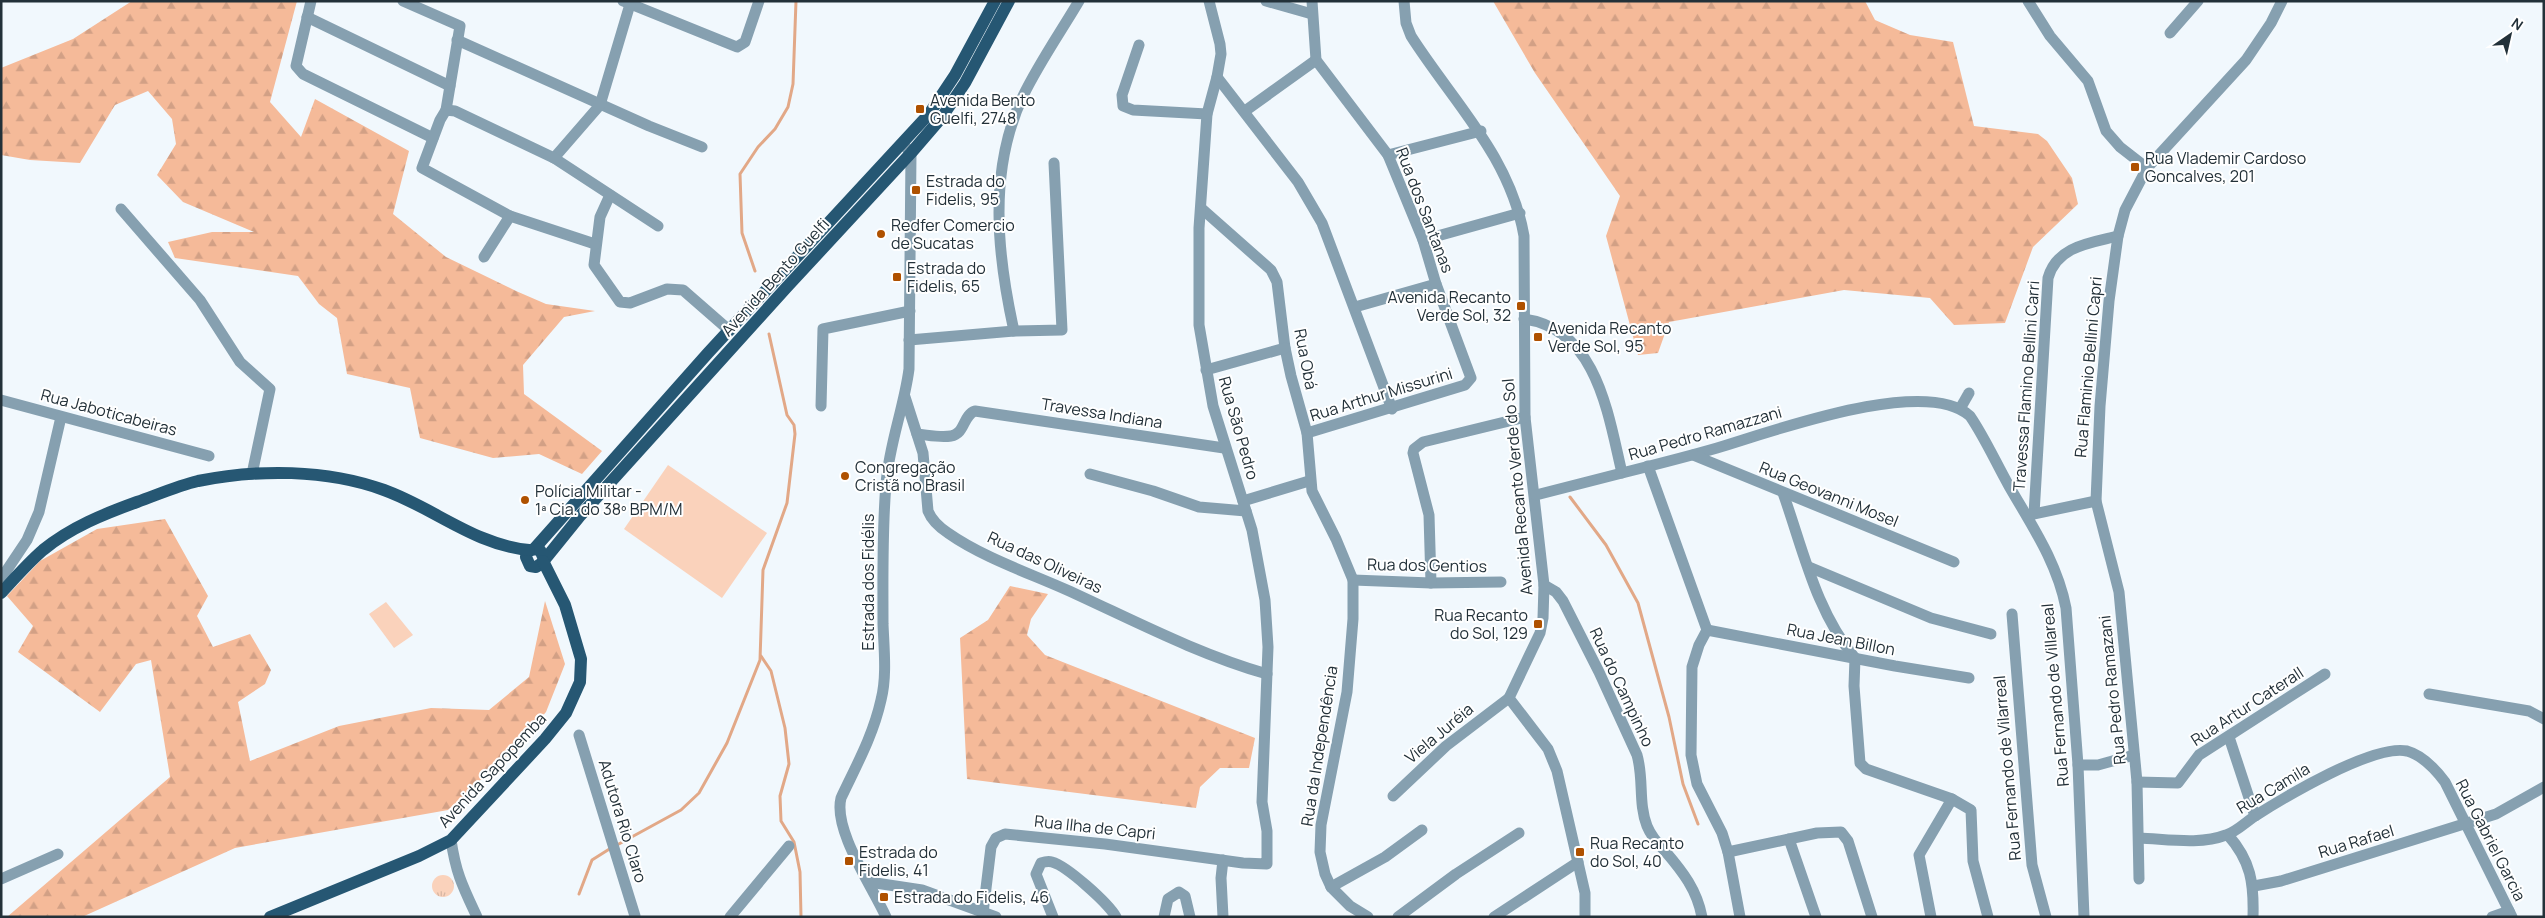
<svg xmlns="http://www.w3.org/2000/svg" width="2545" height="918" font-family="Manrope,sans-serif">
  <defs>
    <pattern id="grass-tufts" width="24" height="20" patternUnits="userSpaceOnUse" patternTransform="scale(1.25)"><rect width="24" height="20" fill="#fad2bb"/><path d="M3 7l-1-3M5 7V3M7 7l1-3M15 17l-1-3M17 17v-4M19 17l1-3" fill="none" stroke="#d6b5a2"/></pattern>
    <pattern id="forest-firs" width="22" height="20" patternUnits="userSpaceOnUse" patternTransform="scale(1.25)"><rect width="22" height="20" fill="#f5ba99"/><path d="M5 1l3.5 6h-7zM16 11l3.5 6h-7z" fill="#d2a085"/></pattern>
  </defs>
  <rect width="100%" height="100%" fill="#f1f8fd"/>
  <circle fill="url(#grass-tufts)" cx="443" cy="886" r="11"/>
  <g fill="url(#forest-firs)">
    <path d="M132,1h165l-27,101 31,35 14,-38 94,52 -16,63 53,43 70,34 30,13 49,7 -31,6 -41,48 1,29 78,57 -20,23 -43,-20 -46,4 -73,-20 -10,-50 -63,-14 -10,-56 -18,-14 -21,-28 -123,-18 -7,-16 44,-10h42l-71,-30 -26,-27 19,-31 -4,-25 -24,-28 -33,14 -35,58 -50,-3 -29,-5v-87l72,-29z"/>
    <path d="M1493,1h372l10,19 35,15 43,7 21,84 64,8 9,7 25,37 6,26 -45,43 -28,76 -51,2 -24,-27 -86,-8 -175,32 -11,31 -20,2 -32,-119 14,-40 -85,-123z"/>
    <path d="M165,519l43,77 -11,20 16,31 37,-13 21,36 -6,14 -27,18 12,59 89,-35 92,-18 58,2 40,-33 16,-76 20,63 -19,48 -32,37 -66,61 -213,38 -153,69h-75l163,-140 -19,-117 -15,4 -36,48 -82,-60 15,-26 -26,-30 33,-35 57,-32z"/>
    <path d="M1010,586l38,8 -17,25 -4,16 18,20 210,83 -6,30h-29l-20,19 -4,21 -229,-29 -7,-141 28,-18z"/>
  </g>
  <g fill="#fad2bb">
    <path d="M668,465l99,68 -45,65 -98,-69z"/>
    <path d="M386,602l27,33 -19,13 -25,-34z"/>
  </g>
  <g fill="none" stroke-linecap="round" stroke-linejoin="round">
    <g stroke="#e2a887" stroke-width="3">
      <path d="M755,271l-13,-38 -2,-59 18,-27 17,-18 13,-22 5,-23 3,-83"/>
      <path d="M1570,497l36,48 32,58 31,114 14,67 15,40"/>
      <path d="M761,656l10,15 14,57 4,36 -9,32 1,25 13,21 6,30 1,45"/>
      <path d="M617,845l64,-35 18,-17 28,-50 33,-83 3,-90 24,-67 8,-69 -1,-9 -7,-10 -18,-81"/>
      <path d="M579,894l13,-34 19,-12"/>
    </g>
    <g stroke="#86a0b0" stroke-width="11">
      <path d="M311,1l-15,65 7,8 130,64"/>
      <path d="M403,1l57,25 -14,84"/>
      <path d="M623,1l114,46 8,-5 14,-41"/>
      <path d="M1266,1l46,13"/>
      <path d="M1404,1l2,22 5,13c42,66 99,120 113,200l1,181 19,168 -1,33 -3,15 -31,65 39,51 9,22 28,122v24"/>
      <path d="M2028,1l22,35 38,45 18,50 14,16 27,21"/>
      <path d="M307,17l143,69"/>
      <path d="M2170,33l28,-32"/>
      <path d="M457,40l192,86 53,21"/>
      <path d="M1139,45l-17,50 1,11 10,4 74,4"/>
      <path d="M1217,77l81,105 24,41 70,186"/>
      <path d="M1245,111l71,-51"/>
      <path d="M1388,155l93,-24"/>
      <path d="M554,158l46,-53 31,-104"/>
      <path d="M610,195l-10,22 -6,48 26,37 10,1 37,-14 16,1 47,41"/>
      <path d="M1201,208l70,62 6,12 8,66 6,28 16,57 5,58 24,48 17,41v39l-6,73 -26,133 -1,27 5,22 6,13 19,19 18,11"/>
      <path d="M121,209l79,91 40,62 30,27 -18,85"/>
      <path d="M1423,240l97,-27"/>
      <path d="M595,244l-85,-28 -88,-48 18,-48 6,-10 9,1 99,47 104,68"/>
      <path d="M484,257l26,-41"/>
      <path d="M1355,307l81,-23"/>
      <path d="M1524,319c73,10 84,95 98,154 32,-8 64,-16 95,-25 54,-16 208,-73 253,-32 15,22 26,47 39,70 23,40 48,76 57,122l12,157 6,152"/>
      <path d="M1014,331c-17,-77 -26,-161 9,-235 16,-33 37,-63 56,-95"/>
      <path d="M909,340l105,-9 48,-1 -8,-167"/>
      <path d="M1206,370l79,-22"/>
      <path d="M905,397l18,56 5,58c4,10 11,16 20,22 34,24 81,40 119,57 66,30 130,64 200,84"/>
      <path d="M1,400l208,56"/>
      <path d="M821,406l2,-77 87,-18"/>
      <path d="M1961,407l8,-14"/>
      <path d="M1307,433l158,-48 6,-7 -35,-94 -13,-44 -35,-85 -72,-95 -4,-59"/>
      <path d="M917,434c11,1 23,4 34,2 14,-2 12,-21 24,-25l249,37"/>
      <path d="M1693,455l261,107"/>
      <path d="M1648,466l59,164 -8,15 -7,22 -1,88 6,29 25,49 6,19 12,65"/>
      <path d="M1090,474l63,17 46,16 47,4"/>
      <path d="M1783,493c20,56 33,119 72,165"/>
      <path d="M1536,495l86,-22"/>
      <path d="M1243,501l66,-20"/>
      <path d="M2034,514l14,-236c9,-32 42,-35 70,-42"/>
      <path d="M2029,515l67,-14"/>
      <path d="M1809,567l122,51 60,16"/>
      <path d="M1,579l26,-39 12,-28 22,-95"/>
      <path d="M1353,580l78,3 70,-1"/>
      <path d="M1431,583l-2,-68 -16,-62 1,-4 9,-7 102,-25"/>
      <path d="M1544,585l12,7 7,9 36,71 38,83c7,24 1,48 10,71 4,10 11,18 18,25 18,21 32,39 37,66"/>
      <path d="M2012,614l20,251 14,52"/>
      <path d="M1707,630l188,36 74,12"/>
      <path d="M1855,658l-1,28 6,77 6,6 86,30 19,11 2,51 15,56"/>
      <path d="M2429,694l100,17 15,8"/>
      <path d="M579,735l56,181"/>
      <path d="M2229,737l26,79"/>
      <path d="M2078,765h20l36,-10"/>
      <path d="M2137,782l41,1 21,-28 126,-81"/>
      <path d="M1393,796l53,-50 63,-48"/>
      <path d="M2228,835c23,26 26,48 25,82"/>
      <path d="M2139,838c28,1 61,7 87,-3 10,-3 20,-13 29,-19 30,-19 118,-72 152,-65 15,4 29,19 38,31l67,135"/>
      <path d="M1789,839l27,78"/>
      <path d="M451,840c5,34 12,47 26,77"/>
      <path d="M1728,852l89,-19 24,-1 7,9 24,76"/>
      <path d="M1223,860l-2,18 2,39"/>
      <path d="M1,879l57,-25"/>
      <path d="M2139,879l-2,-97 -18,-190 -23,-91 4,-95 9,-105 9,-65 7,-26 22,-42 99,-108 25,-37 11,-22"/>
      <path d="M869,882l53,8 74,27"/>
      <path d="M2254,886l27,-5 215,-67 48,-27"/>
      <path d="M1331,887l54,-30 37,-27"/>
      <path d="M983,913l8,-66 5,-9 9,-4 100,10 138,19 24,1v-33l-5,-29 6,-155 -3,-47 -13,-70 -39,-124 -14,-81v-97l8,-114 10,-37 4,-23 -1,-10 -11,-43"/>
      <path d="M730,917l59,-71"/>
      <path d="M886,917c-14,-31 -53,-87 -45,-119 15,-32 32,-62 40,-98 6,-23 3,-51 2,-76 0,-47 -1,-93 3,-140 3,-40 18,-76 23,-115l2,-216 -8,-9"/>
      <path d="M1053,917l-17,-43 5,-11c3,-1 7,-2 11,-1 15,4 56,41 64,55"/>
      <path d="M1164,917l4,-18 11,-7 6,4 5,21"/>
      <path d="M1398,917l58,-43 63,-41"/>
      <path d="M1494,917l84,-55"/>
      <path d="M1931,917l-12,-62 33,-56"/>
      <path d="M2492,917l17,-6"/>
    </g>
    <g stroke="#265773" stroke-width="12">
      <path d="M534,549l174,-196 221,-239 26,-39 40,-74"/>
      <path d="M544,559l-4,-9 -6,-1 -7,3 -1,5 4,9 6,1 6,-4 38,-47 206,-228 125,-135 31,-36 23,-34 44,-82"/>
      <path d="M1,593c13,-14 27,-30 42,-43 28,-23 61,-36 94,-48 20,-7 40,-16 61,-21 60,-12 128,-12 186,9 50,18 91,55 145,60"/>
      <path d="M270,917l149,-61 32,-16 94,-101 21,-26 14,-31 1,-23 -16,-54 -22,-44"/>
    </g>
  </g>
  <g fill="#af5100" stroke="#fff" stroke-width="2">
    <rect x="915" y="104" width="10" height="10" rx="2.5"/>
    <rect x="2130" y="162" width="10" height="10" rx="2.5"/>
    <rect x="911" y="185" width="10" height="10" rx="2.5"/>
    <circle cx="881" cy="234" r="5"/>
    <rect x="892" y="272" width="10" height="10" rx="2.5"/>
    <rect x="1516" y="301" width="10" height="10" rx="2.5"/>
    <rect x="1533" y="332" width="10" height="10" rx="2.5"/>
    <circle cx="845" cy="476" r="5"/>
    <circle cx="525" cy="500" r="5"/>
    <rect x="1533" y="619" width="10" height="10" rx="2.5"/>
    <rect x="1575" y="847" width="10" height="10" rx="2.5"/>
    <rect x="844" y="856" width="10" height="10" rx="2.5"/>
    <rect x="879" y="892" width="10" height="10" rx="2.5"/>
  </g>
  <g text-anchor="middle" stroke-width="4" stroke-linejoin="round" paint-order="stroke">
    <g font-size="16" fill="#233139" stroke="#fff" text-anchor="start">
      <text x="930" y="106">Avenida Bento<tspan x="930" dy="18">Guelfi, 2748</tspan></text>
      <text x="2145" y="164">Rua Vlademir Cardoso<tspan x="2145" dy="18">Goncalves, 201</tspan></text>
      <text x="926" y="187">Estrada do<tspan x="926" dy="18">Fidelis, 95</tspan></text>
      <text x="891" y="231">Redfer Comercio<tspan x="891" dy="18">de Sucatas</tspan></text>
      <text x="907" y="274">Estrada do<tspan x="907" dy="18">Fidelis, 65</tspan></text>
      <text x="1511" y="303" text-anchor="end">Avenida Recanto<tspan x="1511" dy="18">Verde Sol, 32</tspan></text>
      <text x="1548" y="334">Avenida Recanto<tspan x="1548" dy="18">Verde Sol, 95</tspan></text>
      <text x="855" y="473">Congregação<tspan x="855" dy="18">Cristã no Brasil</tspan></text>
      <text x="535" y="497">Polícia Militar -<tspan x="535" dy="18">1ª Cia. do 38º BPM/M</tspan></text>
      <text x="1528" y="621" text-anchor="end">Rua Recanto<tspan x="1528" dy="18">do Sol, 129</tspan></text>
      <text x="1590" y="849">Rua Recanto<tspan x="1590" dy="18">do Sol, 40</tspan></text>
      <text x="859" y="858">Estrada do<tspan x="859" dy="18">Fidelis, 41</tspan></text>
      <text x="894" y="903">Estrada do Fidelis, 46</text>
    </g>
    <g font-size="16" fill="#233139" stroke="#fff">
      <text transform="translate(1425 210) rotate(69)" y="6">Rua dos Santanas</text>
      <text transform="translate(775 277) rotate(-48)" y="6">Avenida Bento Guelfi</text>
      <text transform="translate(1306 359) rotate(79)" y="6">Rua Obá</text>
      <text transform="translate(2088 367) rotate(-85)" y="6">Rua Flaminio Bellini Capri</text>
      <text transform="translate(2026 386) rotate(-86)" y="6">Travessa Flamino Bellini Carri</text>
      <text transform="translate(1381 394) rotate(-17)" y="6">Rua Arthur Missurini</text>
      <text transform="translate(109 412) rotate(15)" y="6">Rua Jaboticabeiras</text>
      <text transform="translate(1102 413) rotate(9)" y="6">Travessa Indiana</text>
      <text transform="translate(1239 428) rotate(74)" y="6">Rua São Pedro</text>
      <text transform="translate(1705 433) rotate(-16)" y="6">Rua Pedro Ramazzani</text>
      <text transform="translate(1517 487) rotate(-95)" y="6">Avenida Recanto Verde do Sol</text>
      <text transform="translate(1829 494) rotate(22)" y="6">Rua Geovanni Mosel</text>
      <text transform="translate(1045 562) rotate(25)" y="6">Rua das Oliveiras</text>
      <text transform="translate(1427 565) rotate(1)" y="6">Rua dos Gentios</text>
      <text transform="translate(868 582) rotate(-90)" y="6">Estrada dos Fidélis</text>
      <text transform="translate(1841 639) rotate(11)" y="6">Rua Jean Billon</text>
      <text transform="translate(1622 687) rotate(65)" y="6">Rua do Campinho</text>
      <text transform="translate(2112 690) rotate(-96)" y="6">Rua Pedro Ramazani</text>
      <text transform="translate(2055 695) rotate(-95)" y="6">Rua Fernando de Villareal</text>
      <text transform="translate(2247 706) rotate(-33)" y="6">Rua Artur Caterall</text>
      <text transform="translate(1439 733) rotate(-40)" y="6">Viela Juréia</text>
      <text transform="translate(1319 746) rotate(-81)" y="6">Rua da Independência</text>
      <text transform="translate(2007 768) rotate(-95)" y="6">Rua Fernando de Vilarreal</text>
      <text transform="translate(492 770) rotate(-47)" y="6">Avenida Sapopemba</text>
      <text transform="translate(2273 788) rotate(-31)" y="6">Rua Camila</text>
      <text transform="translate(623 821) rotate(73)" y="6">Adutora Rio Claro</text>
      <text transform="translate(1095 827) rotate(6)" y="6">Rua Ilha de Capri</text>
      <text transform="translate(2491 840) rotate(63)" y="6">Rua Gabriel Garcia</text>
      <text transform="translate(2356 841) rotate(-17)" y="6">Rua Rafael</text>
    </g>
  </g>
  <rect width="2545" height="918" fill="none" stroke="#233139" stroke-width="5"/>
  <g transform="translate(2510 35) rotate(34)" stroke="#ffffff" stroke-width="4" paint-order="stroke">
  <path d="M0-4L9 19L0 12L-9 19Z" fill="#233139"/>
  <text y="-8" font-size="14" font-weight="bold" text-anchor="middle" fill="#233139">N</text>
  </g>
</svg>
